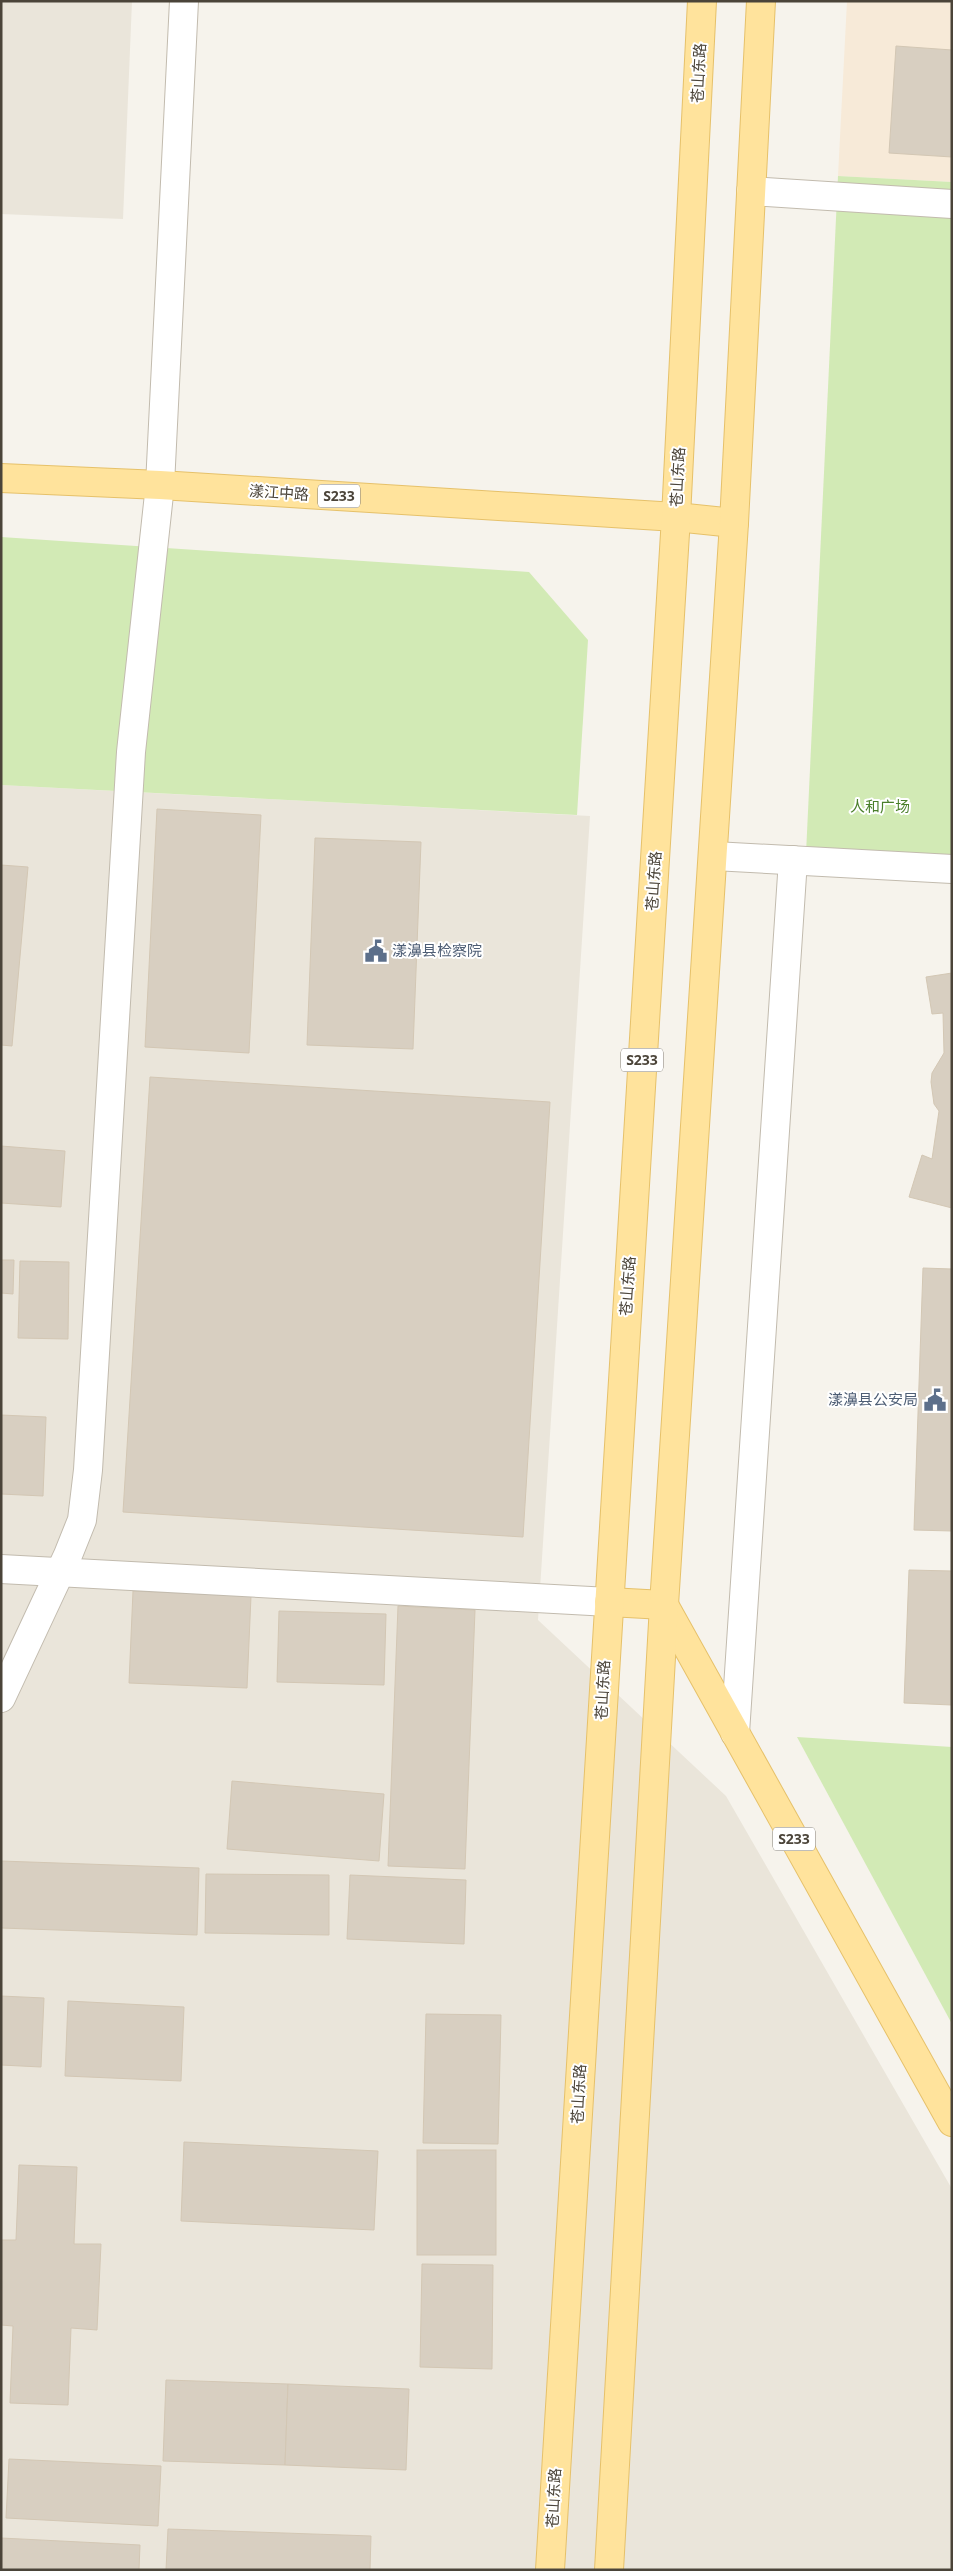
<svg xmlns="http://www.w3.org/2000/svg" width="953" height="2571" font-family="'Noto Sans','Noto Sans SC',sans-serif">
  <rect width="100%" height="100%" fill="#f6f3ec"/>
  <g fill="#eae5da">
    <path d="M1,1h131l-9,218 -122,-5z"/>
    <path d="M1,785l589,31 -52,804 188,176 226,393v381h-951z"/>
  </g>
  <path fill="#f7ead8" d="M847,1h105v181l-114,-6z"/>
  <g fill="#d2eab5">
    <path d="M838,176l114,6v701l-147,-8z"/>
    <path d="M1,537l528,35 59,68 -11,175 -576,-30z"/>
    <path d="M797,1737l155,10v277z"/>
  </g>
  <g fill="#d8cfc1" stroke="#d3c7b4">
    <path d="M896,46l56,4v107l-63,-4z"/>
    <path d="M157,809l104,6 -12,238 -104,-6z"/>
    <path d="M315,838l106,4 -8,207 -106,-4z"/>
    <path d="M1,865l27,2 -16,179 -11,-1z"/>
    <path d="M952,973v235l-43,-11 13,-42 10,4 7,-48 -5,-7 -3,-22 1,-9 12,-20 -1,-40 -11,1 -6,-37z"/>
    <path d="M150,1077l400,25 -27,435 -400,-25z"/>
    <path d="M1,1146l64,5 -4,56 -60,-4z"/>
    <path d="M1,1260h13l-1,34 -12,-1z"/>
    <path d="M20,1261l49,1 -1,77 -50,-1z"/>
    <path d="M923,1268l29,1v262l-38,-1z"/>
    <path d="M1,1415l45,2 -3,79 -42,-2z"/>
    <path d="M909,1570l43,1v134l-48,-2z"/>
    <path d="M133,1591l118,5 -4,92 -118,-5z"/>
    <path d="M398,1606l77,4 -10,259 -77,-3z"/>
    <path d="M279,1611l107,3 -2,71 -107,-3z"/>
    <path d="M232,1781l152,13 -5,67 -152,-12z"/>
    <path d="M1,1861l198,7 -2,67 -196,-7z"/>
    <path d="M206,1874l123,1v60l-124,-2z"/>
    <path d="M350,1875l116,5 -2,64 -117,-5z"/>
    <path d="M1,1996l43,2 -3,69 -40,-2z"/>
    <path d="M68,2001l116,6 -3,74 -116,-5z"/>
    <path d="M426,2014l75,1 -3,129 -75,-1z"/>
    <path d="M184,2142l194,9 -4,79 -193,-9z"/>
    <rect x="417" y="2150" width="79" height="105"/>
    <path d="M19,2165l58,2 -3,77h27l-4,86 -26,-2 -3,77 -58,-2 3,-77 -12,-1v-85h15z"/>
    <path d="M422,2264l71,1 -1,104 -72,-2z"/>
    <path d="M166,2380l122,4 -3,81 -122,-4z"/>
    <path d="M288,2384l121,5 -3,81 -121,-5z"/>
    <path d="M9,2459l152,7 -3,60 -152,-8z"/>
    <path d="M168,2529l203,7 -1,34h-204z"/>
    <path d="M1,2538l139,7 -1,25h-138z"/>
  </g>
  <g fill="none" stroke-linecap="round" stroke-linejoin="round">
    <defs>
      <g id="minor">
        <path d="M751,191l201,13"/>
        <path d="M714,856l238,13"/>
        <path d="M1,1569l608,33"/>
        <path d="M1,1698l67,-143 14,-35 6,-50 43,-718 29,-267 24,-484"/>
        <path d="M735,1733l58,-873"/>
      </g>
      <g id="major">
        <path d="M1,478l159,7 516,32 58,6"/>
        <path d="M609,1602l55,3 288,517"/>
        <path d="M550,2570l126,-2053 26,-516"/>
        <path d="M609,2570l55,-965 70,-1082 27,-522"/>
      </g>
    </defs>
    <use href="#minor" stroke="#c2bbae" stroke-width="30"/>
    <use href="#major" stroke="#e6c16a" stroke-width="30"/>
    <use href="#minor" stroke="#fff" stroke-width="28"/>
    <use href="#major" stroke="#ffe39c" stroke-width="28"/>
  </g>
  <defs>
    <symbol id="civic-bare" viewBox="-9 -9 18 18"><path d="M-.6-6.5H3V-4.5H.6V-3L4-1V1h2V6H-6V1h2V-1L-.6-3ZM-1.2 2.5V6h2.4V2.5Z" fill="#5c6f8a" stroke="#fff" stroke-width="2.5" paint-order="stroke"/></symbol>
  </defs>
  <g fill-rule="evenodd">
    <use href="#civic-bare" x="360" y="935" width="32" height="32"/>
    <use href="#civic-bare" x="919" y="1384" width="32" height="32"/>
  </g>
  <g text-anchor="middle" stroke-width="4" stroke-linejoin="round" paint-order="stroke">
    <g fill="#fff" stroke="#817c74" stroke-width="1">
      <rect x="318" y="484.5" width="42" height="23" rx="4"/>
      <rect x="621" y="1048.5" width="42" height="23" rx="4"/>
      <rect x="773" y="1827.5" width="42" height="23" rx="4"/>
    </g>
    <g font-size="14" font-weight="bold" fill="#4b4439">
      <text x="339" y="501">S233</text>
      <text x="642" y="1065">S233</text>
      <text x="794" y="1844">S233</text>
    </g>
    <g font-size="15" fill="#4b4439" stroke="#fff">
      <text transform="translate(699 73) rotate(-87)" y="5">苍山东路</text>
      <text transform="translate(678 477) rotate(-87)" y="5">苍山东路</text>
      <text transform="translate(279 493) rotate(4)" y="5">漾江中路</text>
      <text transform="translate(654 881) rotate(-86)" y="5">苍山东路</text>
      <text transform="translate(628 1286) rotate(-86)" y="5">苍山东路</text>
      <text transform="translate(603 1690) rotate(-87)" y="5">苍山东路</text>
      <text transform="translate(579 2094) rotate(-87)" y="5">苍山东路</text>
      <text transform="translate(554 2498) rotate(-87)" y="5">苍山东路</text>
    </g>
    <g font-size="15" fill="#4a7f2a" stroke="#fff">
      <text x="880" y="812">人和广场</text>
    </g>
    <g font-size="15" fill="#4e5e75" stroke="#fff" text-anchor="start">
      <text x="392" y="956">漾濞县检察院</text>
      <text x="918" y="1405" text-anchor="end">漾濞县公安局</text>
    </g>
  </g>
  <rect width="953" height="2571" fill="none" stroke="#4b4439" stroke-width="5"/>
</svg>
